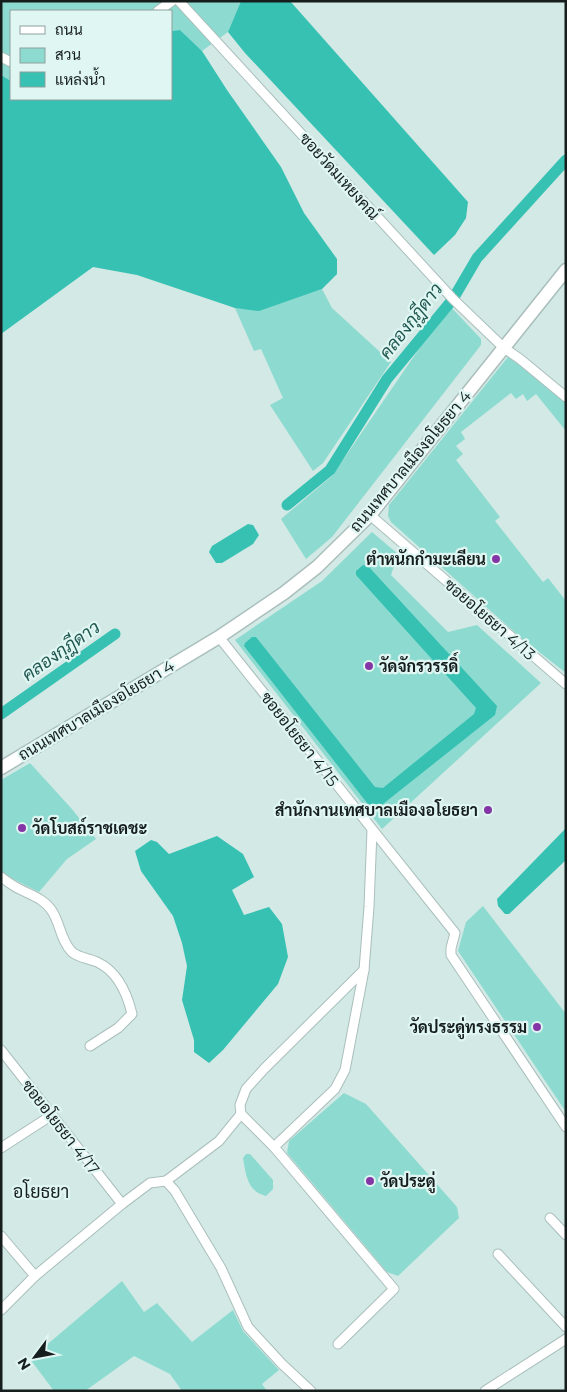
<svg xmlns="http://www.w3.org/2000/svg" width="567" height="1392" font-family="Montserrat,Sarabun,sans-serif">
  <rect width="100%" height="100%" fill="#d2e9e5"/>
  <g fill="#8ddbd0">
    <path d="M1,1h240l-13,31 -26,19 -22,-21 -9,1v-20h-160v70l-10,-6z"/>
    <path d="M322,289l10,19 59,54 -68,101 -10,8 -43,-66 13,-7 -22,-49 -7,2 -19,-43 24,2z"/>
    <path d="M449,305l32,34v6l-149,192 -26,22 -25,-40 51,-43z"/>
    <path d="M508,357h6l52,46v28l-30,-37 -9,7 -4,-7 -7,5 -5,-6 -50,39 4,7 -9,7 7,8 -7,6 44,57 -5,4 48,61 5,-4 18,23v72l-46,-36 -129,-115 -3,-6 1,-11z"/>
    <path d="M372,532l26,22 -7,21 57,57 29,-7 64,58 -159,146 -147,-189 87,-59z"/>
    <path d="M30,763l41,45 25,31 -29,20 -28,33 -38,-19v-93z"/>
    <path d="M483,906l83,108v98l-108,-161 8,-29z"/>
    <path d="M344,1093l22,11 91,103 2,11 -61,58 -11,-4 -100,-119 2,-12z"/>
    <path d="M246,1154h4l23,26v9l-7,7c-19,-4 -20,-22 -23,-38z"/>
    <path d="M122,1281l22,31 13,-9 35,39 41,-32 10,21 36,39 -17,14 5,7h-85l-12,-17 -36,-18 -49,35h-31l-24,-32z"/>
  </g>
  <g fill="#37c1b3">
    <path d="M241,1h49l178,201 -2,16 -11,17 -21,20 -189,-202 -17,-21z"/>
    <path d="M180,30l22,21 25,39 54,77 23,46 33,46v15l-15,15 -63,22 -24,-3 -98,-33 -44,-8 -92,67v-259l10,6v18h160v-68z"/>
    <path d="M248,524l5,1 6,10 -6,9 -31,19h-6l-7,-11 3,-6z"/>
    <path d="M363,565l5,1 129,140 -2,9 -117,93h-7l-127,-162 1,-3 7,-6h4l119,150 8,1 91,-74 2,-6 -120,-133v-4z"/>
    <path d="M566,828v32l-57,54h-4l-7,-8 -1,-7z"/>
    <path d="M217,836l26,18 11,23 -22,13 12,25 25,-8 13,17 6,33 -10,27 -55,66 -14,13 -15,-11v-12l-12,-40 5,-34 -5,-23 -9,-27 -32,-45 -6,-20 16,-11 6,2 12,12z"/>
  </g>
  <g fill="none" stroke-linecap="round" stroke-linejoin="round">
    <g stroke="#37c1b3" stroke-width="11">
      <path d="M287,505l43,-35 57,-91 66,-80 24,-41 89,-98"/>
      <path d="M1,714l114,-80"/>
    </g>
    <defs>
      <g id="street">
        <path d="M179,1l274,298 51,49 16,11 46,38"/>
        <path d="M158,11l14,-10"/>
        <path d="M1,57l10,5"/>
        <path d="M370,515l196,169"/>
        <path d="M219,637l236,296 -4,15v7l115,172"/>
        <path d="M1,877c4,3 8,6 13,9 13,8 29,11 38,25 8,12 9,30 20,41 7,6 16,6 25,10 20,9 30,31 35,52l-14,14 -28,18"/>
        <path d="M1,1050l121,154"/>
        <path d="M274,1147l61,-58 10,-19 19,-100 5,-63 3,-77"/>
        <path d="M1,1148l51,-33"/>
        <path d="M166,1181l9,10 46,77 27,59 34,37 29,27"/>
        <path d="M550,1218l16,17"/>
        <path d="M1,1236l34,40"/>
        <path d="M498,1254l68,73"/>
        <path d="M1,1310l34,-34 87,-72 28,-21 16,-2 53,-40 22,-27"/>
        <path d="M338,1344l56,-55 -120,-142 -33,-33 -1,-9 6,-16 18,-20 100,-99"/>
        <path d="M485,1391l81,-52"/>
      </g>
      <path id="secondary" d="M1,768l218,-131 65,-44 33,-26 53,-52 196,-245"/>
    </defs>
    <use href="#street" stroke="#aabfbc" stroke-width="11"/>
    <use href="#secondary" stroke="#aabfbc" stroke-width="15"/>
    <use href="#street" stroke="#fff" stroke-width="9"/>
    <use href="#secondary" stroke="#fff" stroke-width="12"/>
  </g>
  <g fill="#8536a6" stroke="#dff6f2" stroke-width="2">
    <circle cx="496" cy="559" r="5"/>
    <circle cx="369" cy="666" r="5"/>
    <circle cx="488" cy="810" r="5"/>
    <circle cx="22" cy="828" r="5"/>
    <circle cx="537" cy="1027" r="5"/>
    <circle cx="370" cy="1181" r="5"/>
  </g>
  <g text-anchor="middle" stroke-width="4.5" stroke-linejoin="round" paint-order="stroke">
    <g font-size="16" fill="#161e1d" stroke="#dff6f2">
      <text transform="translate(340 176) rotate(48)" y="6">ซอยวัดมเหยงคณ์</text>
      <text transform="translate(410 461) rotate(-50)" y="6">ถนนเทศบาลเมืองอโยธยา 4</text>
      <text transform="translate(490 619) rotate(41)" y="6">ซอยอโยธยา 4/13</text>
      <text transform="translate(96 710) rotate(-31)" y="6">ถนนเทศบาลเมืองอโยธยา 4</text>
      <text transform="translate(300 739) rotate(52)" y="6">ซอยอโยธยา 4/15</text>
      <text transform="translate(61 1127) rotate(52)" y="6">ซอยอโยธยา 4/17</text>
    </g>
    <g font-size="16" font-weight="bold" fill="#161e1d" stroke="#dff6f2" text-anchor="end">
      <text x="486" y="565">ตำหนักกำมะเลียน</text>
      <text x="379" y="672" text-anchor="start">วัดจักรวรรดิ์</text>
      <text x="478" y="816">สำนักงานเทศบาลเมืองอโยธยา</text>
      <text x="32" y="834" text-anchor="start">วัดโบสถ์ราชเดชะ</text>
      <text x="527" y="1033">วัดประดู่ทรงธรรม</text>
      <text x="380" y="1187" text-anchor="start">วัดประดู่</text>
    </g>
    <g font-size="18" font-style="italic" fill="#215851" stroke="#dff6f2">
      <text transform="translate(411 321) rotate(-52)" y="6">คลองกุฎีดาว</text>
      <text transform="translate(61 651) rotate(-35)" y="6">คลองกุฎีดาว</text>
    </g>
    <g font-size="18" fill="#161e1d" stroke="#dff6f2">
      <text x="41" y="1198">อโยธยา</text>
    </g>
  </g>
  <rect width="567" height="1392" fill="none" stroke="#161e1d" stroke-width="5"/>
  <rect x="10" y="10" width="162" height="90" fill="#dff6f2" stroke="#8fa09d"/>
  <rect x="20" y="26" width="25" height="8" fill="#ffffff" stroke="#8fa09d"/>
  <text x="55" y="35" font-size="15" fill="#161e1d">ถนน</text>
  <rect x="20" y="48" width="25" height="15" fill="#8ddbd0" stroke="#8fa09d"/>
  <text x="55" y="60" font-size="15" fill="#161e1d">สวน</text>
  <rect x="20" y="72" width="25" height="15" fill="#37c1b3" stroke="#8fa09d"/>
  <text x="55" y="85" font-size="15" fill="#161e1d">แหล่งน้ำ</text>
  <g transform="translate(35 1357) rotate(238)" stroke="#dff6f2" stroke-width="4" paint-order="stroke">
  <path d="M0-4L9 19L0 12L-9 19Z" fill="#161e1d"/>
  <text y="-8" font-size="14" font-weight="bold" text-anchor="middle" fill="#161e1d">N</text>
  </g>
</svg>
